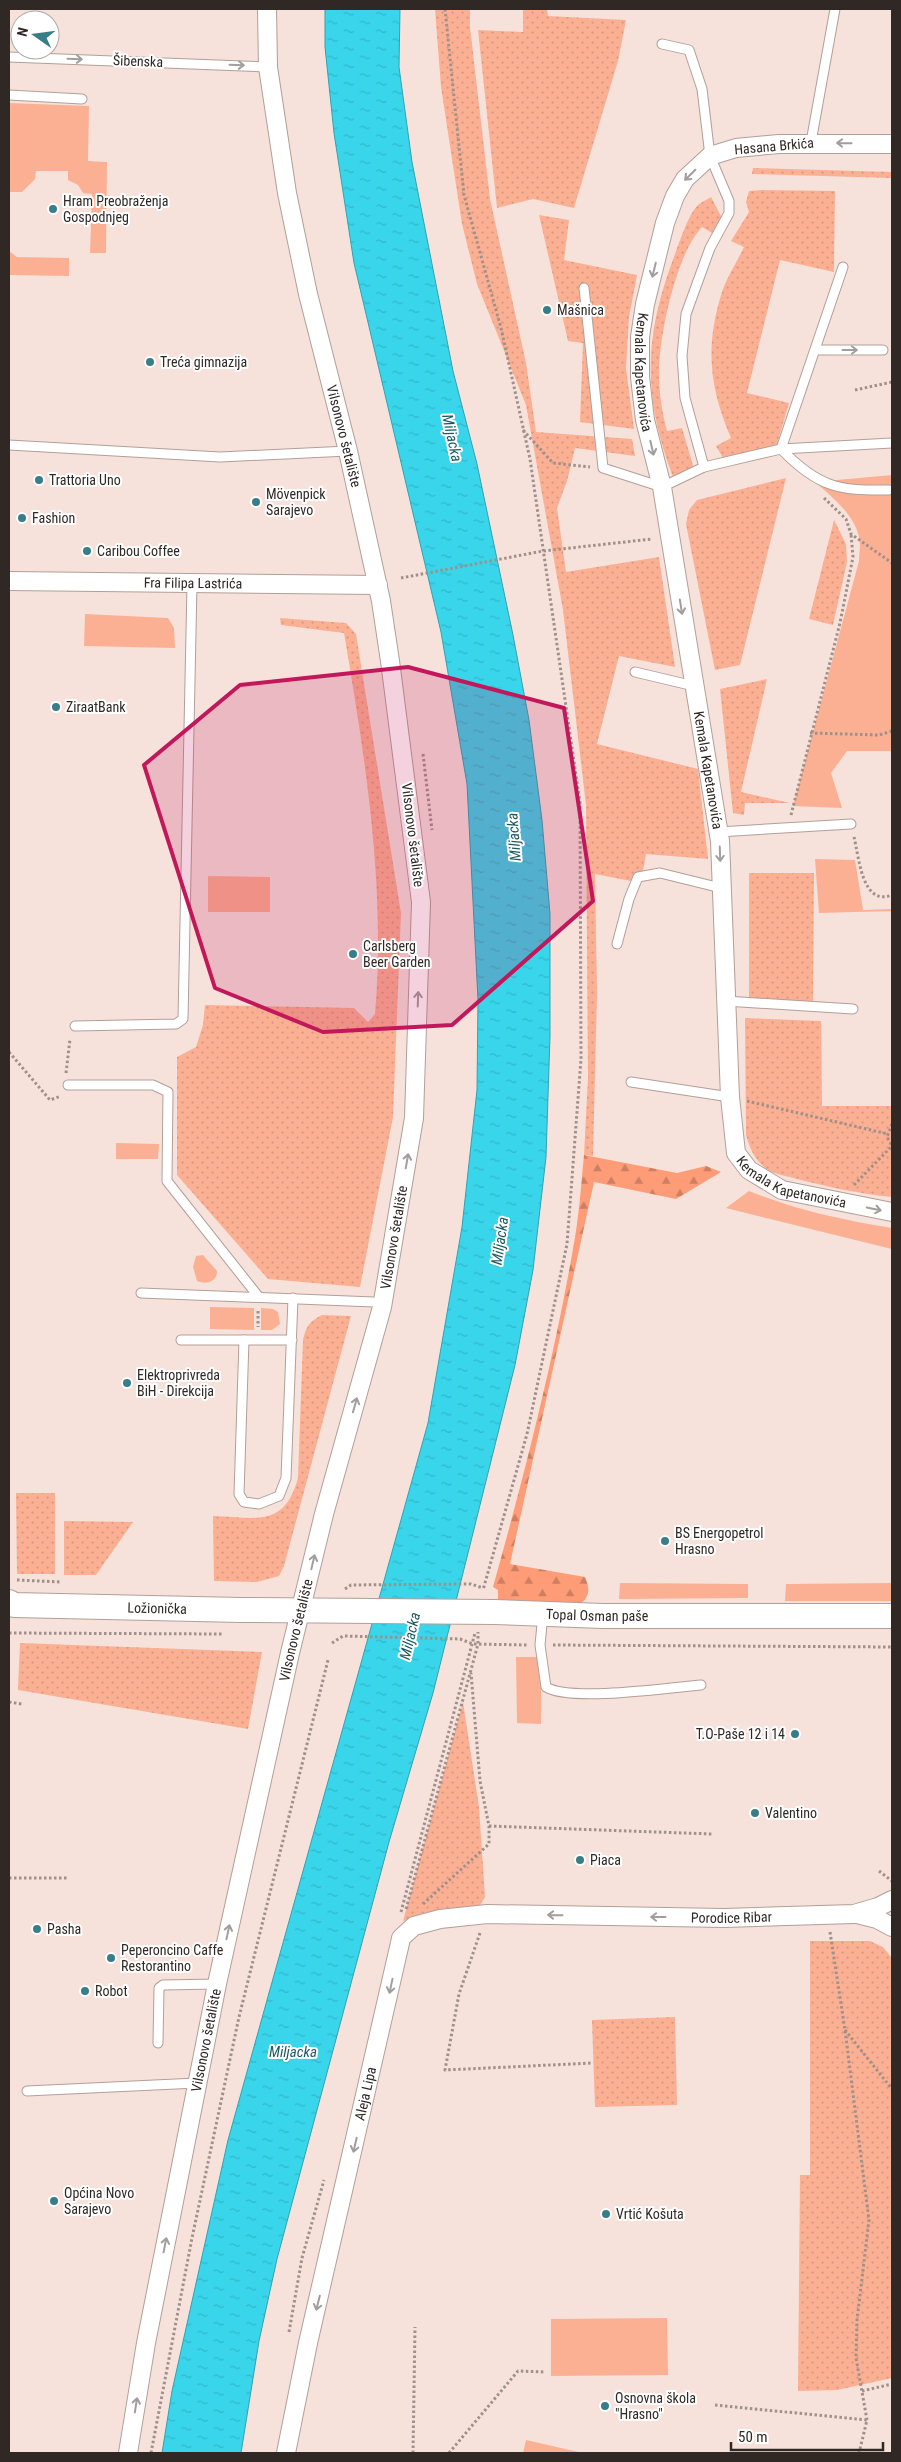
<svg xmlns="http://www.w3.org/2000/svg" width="901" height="2462" font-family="'Roboto Condensed',sans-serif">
  <defs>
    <pattern id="forest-firs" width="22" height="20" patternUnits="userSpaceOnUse" patternTransform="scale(1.25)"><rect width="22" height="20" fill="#fd9c76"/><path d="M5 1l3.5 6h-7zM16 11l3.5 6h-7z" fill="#cd7f61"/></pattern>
    <pattern id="park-dots" width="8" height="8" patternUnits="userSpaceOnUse" patternTransform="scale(1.25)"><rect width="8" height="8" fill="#fcb093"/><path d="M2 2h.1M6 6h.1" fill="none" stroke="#d8977f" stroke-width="1.8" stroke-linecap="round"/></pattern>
    <pattern id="water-ripples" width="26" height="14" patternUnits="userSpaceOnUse" patternTransform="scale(1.25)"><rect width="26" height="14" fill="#38d5eb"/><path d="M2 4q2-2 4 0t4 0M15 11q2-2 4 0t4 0" fill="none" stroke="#32b7c9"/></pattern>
  </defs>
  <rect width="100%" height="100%" fill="#f6e2db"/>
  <g fill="#fcb093">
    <path d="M9,103l80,3 -1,55 19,1 -1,91h-16l2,-59 -9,-1 -5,-8 -10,-5v-9h-32l-1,8 -13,13h-13z"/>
    <path d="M9,251l8,6 52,1v18l-60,-1z"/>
    <path d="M892,475v276h-45l-16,22 11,35 -49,-2 66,-245c0,-7 2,-16 0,-24 -5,-23 -27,-40 -44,-55z"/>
    <path d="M85,614l83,4 6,10 1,20 -91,-2z"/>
    <path d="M815,859l40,1 8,50 29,-1v2l-73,2z"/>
    <path d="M208,876l62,1v35h-62z"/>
    <path d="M116,1143l43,1 -1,15h-42z"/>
    <path d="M749,1191c47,19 94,29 143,37v21l-166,-41z"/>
    <path d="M203,1255l14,16c0,11 -11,14 -20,10l-4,-14 3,-11z"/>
    <path d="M210,1307l44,1v22l-44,-1z"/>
    <path d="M261,1308l12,1 5,3 2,12 -8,6h-11z"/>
    <path d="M620,1583l128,1v14l-129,1z"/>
    <path d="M892,1583v18h-107l1,-17z"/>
    <path d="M516,1657h25v67l-24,-1z"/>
    <path d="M667,2318l1,57 -117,1v-57z"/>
    <path d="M526,2440l57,13h-60z"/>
  </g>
  <path fill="url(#forest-firs)" d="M584,1155l93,18 29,-7 15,6 -45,27 -82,-17 -84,382 75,13c5,12 5,18 -4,27l-83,2v-16l-5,-3c31,-111 60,-224 80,-338 6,-31 8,-63 11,-94z"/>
  <g fill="url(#park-dots)">
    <path d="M435,9h35v18l20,172 36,164 10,69 96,7 3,17 -60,-8 -8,33 -10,27 9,64 93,-15 16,110 -56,-11 -22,88 101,25 10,90 -62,-5 -5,29 -46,-9 2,120 -4,162 -9,-1 4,-77 -2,-273 -23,-195 -37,-205 -49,-121 -15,-60 -21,-137z"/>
    <path d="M523,9h24l1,7 78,4 -8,41 -44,147 -41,-9 -36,9 -19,-178 45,2z"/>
    <path d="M753,168l139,4v6l-140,-4z"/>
    <path d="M762,190l73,1 -1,81 -54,-12 -33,133 42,10 -14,48 -52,7 -7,-12 15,-8c-22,-51 -26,-92 -9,-146 5,-15 15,-30 22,-45l-13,-6 18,-29 -3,-10 3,-11z"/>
    <path d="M711,197l12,23 -11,13 -10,-6c-26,27 -43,109 -43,146 0,20 3,39 8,58l15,-3 12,41 -21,8c-31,-82 -29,-142 2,-223 5,-13 13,-39 23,-49 3,-3 9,-5 13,-8z"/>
    <path d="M539,215l30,5 -5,40 73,15 -8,42 -3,51 8,61 -54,-7 3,-79 -15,-2z"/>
    <path d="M786,478l-46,187 -25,5 -29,-146 3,-14 8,-10z"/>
    <path d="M834,520l12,24 1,18 -14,63 -24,-6z"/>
    <path d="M280,618l66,5 10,11 45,279 -8,204 -33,170 -92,-8 -91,-104v-118l19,-10 7,-22 2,-20 149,3 14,14 7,-8c11,-128 -10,-256 -31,-381l-63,-8z"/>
    <path d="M767,679l-26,113 49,11h-45l-1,12 -11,-2 -13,-124z"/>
    <path d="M749,873h65l-1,134h-64z"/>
    <path d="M745,1018l76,3 1,85h70v91c-32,-3 -63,-10 -95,-18 -9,-3 -21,-4 -29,-9 -13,-9 -18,-21 -22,-35z"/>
    <path d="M322,1315l29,1 -67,250 -5,10 -22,6 -43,-1 -1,-65c42,1 71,13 85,-38l5,-138c3,-14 7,-19 19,-25z"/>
    <path d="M16,1493h39v81h-38z"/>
    <path d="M64,1521l69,1 -37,53h-32z"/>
    <path d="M20,1643l242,9 -14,77 -230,-39z"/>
    <path d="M463,1702l16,105 6,90 -6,10 -56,6 -20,8z"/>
    <path d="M810,1941h60l13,6 9,11v420l-55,12 -39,1 2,-216h10z"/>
    <path d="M675,2017l2,88 -82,2 -3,-87z"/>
  </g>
  <path fill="url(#water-ripples)" stroke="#35a1b0" d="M325,9h75l-1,58 13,95 41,209 24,93 36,171 16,85 13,100 8,94v122l-4,121 -13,113 -18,95 -82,328 -44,149 -112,417 -18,82 -18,112h-79l10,-62 56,-251 200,-717 34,-196 15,-137 1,-90 -11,-216 -26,-152 -87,-369 -20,-130 -9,-86z"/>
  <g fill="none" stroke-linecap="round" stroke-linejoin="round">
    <defs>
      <g id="lane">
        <path d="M662,44l27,6 13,39 8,67 19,45v12l-19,35 -24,66 -4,42 3,42 19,69"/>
        <path d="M9,57l259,10"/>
        <path d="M9,95l73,4"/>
        <path d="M811,142l24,-133"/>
        <path d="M843,267l-62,182c37,38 57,42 108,41"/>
        <path d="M584,288l19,180 59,19 42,-20 77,-18 111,-6"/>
        <path d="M816,350h67"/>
        <path d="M9,445l211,12 128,-6"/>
        <path d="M635,672l59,14"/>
        <path d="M718,832l133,-8"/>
        <path d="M617,944l12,-45 9,-22 22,-4 61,15"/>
        <path d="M725,1001l128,8"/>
        <path d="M75,1026l101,-2 7,-5 9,-435"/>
        <path d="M631,1082l99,15"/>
        <path d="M68,1085h85l15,7 -1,89 91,115"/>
        <path d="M141,1293l233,9 8,5"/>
        <path d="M181,1340h111"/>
        <path d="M244,1340l-5,154 5,8 15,2 20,-8 7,-18 7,-180"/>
        <path d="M543,1614l-3,31 6,42c24,15 122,1 155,-2"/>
        <path d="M158,2043l1,-55 4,-3 54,-1"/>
        <path d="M27,2091l170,-8"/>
      </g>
      <g id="street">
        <path id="s1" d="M892,144h-113l-43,4 -26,8 -25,23 -10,17 -10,27 -20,81 -5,33v40l5,43 17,67 58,354 10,256 6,56 13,17 33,20 110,22"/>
        <path id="s2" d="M9,581l369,4"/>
        <path d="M857,1914l20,5 15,8"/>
        <path id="s3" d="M128,2453l18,-110 71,-359 73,-331 34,-139 58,-207 32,-189 7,-216 -31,-241 -9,-60 -33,-150 -40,-157 -21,-101 -19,-126 -1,-58"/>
        <path id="s4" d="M286,2453l22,-110 92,-400 1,-5 13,-12 26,-7 47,-5 237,4 130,-4 24,-7 14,-7"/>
      </g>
      <g id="secondary">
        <path id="s5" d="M9,1602l5,3 227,5 254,2 108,4h289"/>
      </g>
    </defs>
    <use href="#lane" stroke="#b29f98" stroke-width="11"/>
    <use href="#street" stroke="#b29f98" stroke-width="20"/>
    <use href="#secondary" stroke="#b29f98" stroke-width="26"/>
    <g stroke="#9f908b" stroke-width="3" stroke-dasharray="2.5 2.5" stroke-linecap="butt">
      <path d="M445,9l19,186 37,133 29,131 50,344 1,256 -14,185 -40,190 -44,156"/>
      <path d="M855,390l37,-8"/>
      <path d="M523,430l30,33 37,4"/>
      <path d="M824,498l22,21 5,15 41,29"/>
      <path d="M401,578l142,-27 109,-12"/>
      <path d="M810,733l69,2 13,-4"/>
      <path d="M423,754l9,76"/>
      <path d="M791,815l49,-192 13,-66 -2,-23"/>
      <path d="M854,837c5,20 8,70 38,58"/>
      <path d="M9,1052l41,48 11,-4"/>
      <path d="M66,1073l4,-34"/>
      <path d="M747,1101l141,33"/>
      <path d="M892,1124l-5,13 5,9"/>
      <path d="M854,1185l38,-39"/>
      <path d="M258,1311v16"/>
      <path d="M17,1580l44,2"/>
      <path d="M345,1589l6,-4 120,-1 12,4"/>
      <path d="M9,1633l213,1"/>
      <path d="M332,1643l11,-7 117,3 13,5 54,1"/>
      <path d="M553,1645l339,2"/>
      <path d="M9,1702l13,2"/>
      <path d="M489,1826l223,8"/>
      <path d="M879,1871l13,10"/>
      <path d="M9,1878h59"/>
      <path d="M423,1904l66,-60v-18l-9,-45 -9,-108"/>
      <path d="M406,1909l72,-265v-12"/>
      <path d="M401,1912l74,-279"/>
      <path d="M830,1932l15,98 24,190 -12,100 -1,38 11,62"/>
      <path d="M480,1933l-21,61 -14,76 148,-7"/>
      <path d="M845,2030l47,59"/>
      <path d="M289,2332l13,-74 22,-78"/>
      <path d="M862,2391l30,-7"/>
      <path d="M715,2405l152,15 -8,33"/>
      <path d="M151,2453l41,-215 47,-221 89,-357"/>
      <path d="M413,2453l2,-126"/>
      <path d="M449,2453l69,-82 27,1"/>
    </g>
    <use href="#lane" stroke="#fff" stroke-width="9"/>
    <use href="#street" stroke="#fff" stroke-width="18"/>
    <use href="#secondary" stroke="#fff" stroke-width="24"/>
  </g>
  <defs><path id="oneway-shaft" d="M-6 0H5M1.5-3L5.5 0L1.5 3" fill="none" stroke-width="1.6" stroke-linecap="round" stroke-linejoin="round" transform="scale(1.25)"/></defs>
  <g stroke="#a19e9d">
    <use href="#oneway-shaft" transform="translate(75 59) rotate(2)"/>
    <use href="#oneway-shaft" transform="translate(237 65) rotate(2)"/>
    <use href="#oneway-shaft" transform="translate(844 143) rotate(-179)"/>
    <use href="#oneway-shaft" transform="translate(690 175) rotate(135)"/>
    <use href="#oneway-shaft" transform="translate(654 270) rotate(104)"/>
    <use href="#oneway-shaft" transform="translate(850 350)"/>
    <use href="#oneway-shaft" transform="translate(652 448) rotate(77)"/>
    <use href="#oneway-shaft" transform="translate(681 607) rotate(81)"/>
    <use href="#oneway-shaft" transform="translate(720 854) rotate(88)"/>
    <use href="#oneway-shaft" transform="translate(418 999) rotate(-88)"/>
    <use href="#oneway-shaft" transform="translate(407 1161) rotate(-80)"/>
    <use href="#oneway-shaft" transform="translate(874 1209) rotate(12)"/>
    <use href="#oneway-shaft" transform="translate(355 1405) rotate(-74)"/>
    <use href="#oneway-shaft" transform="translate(313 1562) rotate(-77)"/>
    <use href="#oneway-shaft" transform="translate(555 1915) rotate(-179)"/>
    <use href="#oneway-shaft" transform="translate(658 1917) rotate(-180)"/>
    <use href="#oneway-shaft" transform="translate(228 1932) rotate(-78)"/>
    <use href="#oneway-shaft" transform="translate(391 1986) rotate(102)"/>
    <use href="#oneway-shaft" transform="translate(355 2145) rotate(103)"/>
    <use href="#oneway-shaft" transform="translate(165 2245) rotate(-79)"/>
    <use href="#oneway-shaft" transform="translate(318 2303) rotate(104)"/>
    <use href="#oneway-shaft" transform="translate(136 2405) rotate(-81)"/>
  </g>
  <path fill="#c2185b" fill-opacity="0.2" stroke="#c2185b" stroke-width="4" stroke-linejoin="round" d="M408,667l156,41 29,193 -141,124 -129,7 -108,-44 -71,-223 96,-80z"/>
  <g fill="#377e89" stroke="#fff" stroke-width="2">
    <circle cx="53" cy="209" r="5"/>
    <circle cx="547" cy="310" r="5"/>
    <circle cx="150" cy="362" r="5"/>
    <circle cx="39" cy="480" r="5"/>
    <circle cx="256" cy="502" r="5"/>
    <circle cx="22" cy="518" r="5"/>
    <circle cx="87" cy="551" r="5"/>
    <circle cx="56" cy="707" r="5"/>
    <circle cx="353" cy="954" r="5"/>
    <circle cx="127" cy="1383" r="5"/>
    <circle cx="665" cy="1541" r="5"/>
    <circle cx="795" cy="1734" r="5"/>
    <circle cx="755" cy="1813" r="5"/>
    <circle cx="580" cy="1860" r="5"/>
    <circle cx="37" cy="1929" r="5"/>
    <circle cx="111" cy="1958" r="5"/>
    <circle cx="85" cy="1991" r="5"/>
    <circle cx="54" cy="2201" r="5"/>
    <circle cx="606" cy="2214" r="5"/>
    <circle cx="605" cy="2406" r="5"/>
  </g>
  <g text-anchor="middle" stroke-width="4" stroke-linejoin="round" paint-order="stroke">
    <g font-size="14" fill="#2f2825" stroke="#fff">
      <text transform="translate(138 61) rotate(2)" y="5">Šibenska</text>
      <text transform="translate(774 146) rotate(-5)" y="5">Hasana Brkića</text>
      <text dy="5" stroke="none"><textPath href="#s1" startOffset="418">Kemala Kapetanovića</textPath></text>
      <text transform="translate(344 436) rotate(76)" y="5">Vilsonovo šetalište</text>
      <text dy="5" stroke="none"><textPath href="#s2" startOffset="184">Fra Filipa Lastrića</textPath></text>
      <text dy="5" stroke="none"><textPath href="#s1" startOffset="822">Kemala Kapetanovića</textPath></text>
      <text transform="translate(413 835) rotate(83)" y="5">Vilsonovo šetalište</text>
      <text dy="5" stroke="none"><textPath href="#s1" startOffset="1272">Kemala Kapetanovića</textPath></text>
      <text dy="5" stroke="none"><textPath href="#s3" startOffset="1245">Vilsonovo šetalište</textPath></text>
      <text dy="5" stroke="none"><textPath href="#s5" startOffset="149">Ložionička</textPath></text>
      <text dy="5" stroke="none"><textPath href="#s5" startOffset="589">Topal Osman paše</textPath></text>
      <text dy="5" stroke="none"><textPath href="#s3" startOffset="840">Vilsonovo šetalište</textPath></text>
      <text dy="5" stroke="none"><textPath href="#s4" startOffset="864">Porodice Ribar</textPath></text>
      <text dy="5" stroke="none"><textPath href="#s3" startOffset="420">Vilsonovo šetalište</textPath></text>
      <text dy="5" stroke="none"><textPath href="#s4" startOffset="368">Aleja Lipa</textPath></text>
    </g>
    <g font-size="14" fill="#2f2825" stroke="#fff" text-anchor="start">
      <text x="63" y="206">Hram Preobraženja<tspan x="63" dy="16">Gospodnjeg</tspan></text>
      <text x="557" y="315">Mašnica</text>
      <text x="160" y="367">Treća gimnazija</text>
      <text x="49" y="485">Trattoria Uno</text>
      <text x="266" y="499">Mövenpick<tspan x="266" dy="16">Sarajevo</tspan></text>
      <text x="32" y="523">Fashion</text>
      <text x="97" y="556">Caribou Coffee</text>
      <text x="66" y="712">ZiraatBank</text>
      <text x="363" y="951">Carlsberg<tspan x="363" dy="16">Beer Garden</tspan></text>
      <text x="137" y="1380">Elektroprivreda<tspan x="137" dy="16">BiH - Direkcija</tspan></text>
      <text x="675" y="1538">BS Energopetrol<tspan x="675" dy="16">Hrasno</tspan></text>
      <text x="785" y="1739" text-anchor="end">T.O-Paše 12 i 14</text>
      <text x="765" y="1818">Valentino</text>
      <text x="590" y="1865">Piaca</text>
      <text x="47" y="1934">Pasha</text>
      <text x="121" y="1955">Peperoncino Caffe<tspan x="121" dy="16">Restorantino</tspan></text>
      <text x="95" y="1996">Robot</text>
      <text x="64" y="2198">Općina Novo<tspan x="64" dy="16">Sarajevo</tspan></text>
      <text x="616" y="2219">Vrtić Košuta</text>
      <text x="615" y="2403">Osnovna škola<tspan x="615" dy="16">"Hrasno"</tspan></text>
    </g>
    <g font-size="15" font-style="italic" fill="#1b5962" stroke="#fff">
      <text transform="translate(452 438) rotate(78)" y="5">Miljacka</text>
      <text transform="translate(514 837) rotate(-94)" y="5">Miljacka</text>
      <text transform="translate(500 1241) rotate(-82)" y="5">Miljacka</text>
      <text transform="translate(410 1636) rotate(-77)" y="5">Miljacka</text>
      <text x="293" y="2057">Miljacka</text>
    </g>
  </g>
  <rect width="901" height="2462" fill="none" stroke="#2f2825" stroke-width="20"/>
  <g transform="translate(35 35) rotate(284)"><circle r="24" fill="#ffffff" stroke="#aca9a8"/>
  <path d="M0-4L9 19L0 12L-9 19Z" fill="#377e89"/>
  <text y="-8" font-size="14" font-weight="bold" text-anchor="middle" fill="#2f2825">N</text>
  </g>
  <path d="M731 2442v8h152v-8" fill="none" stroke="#2f2825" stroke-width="2.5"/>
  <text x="738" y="2442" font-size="15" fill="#2f2825" stroke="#ffffff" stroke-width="4" paint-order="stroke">50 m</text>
</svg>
